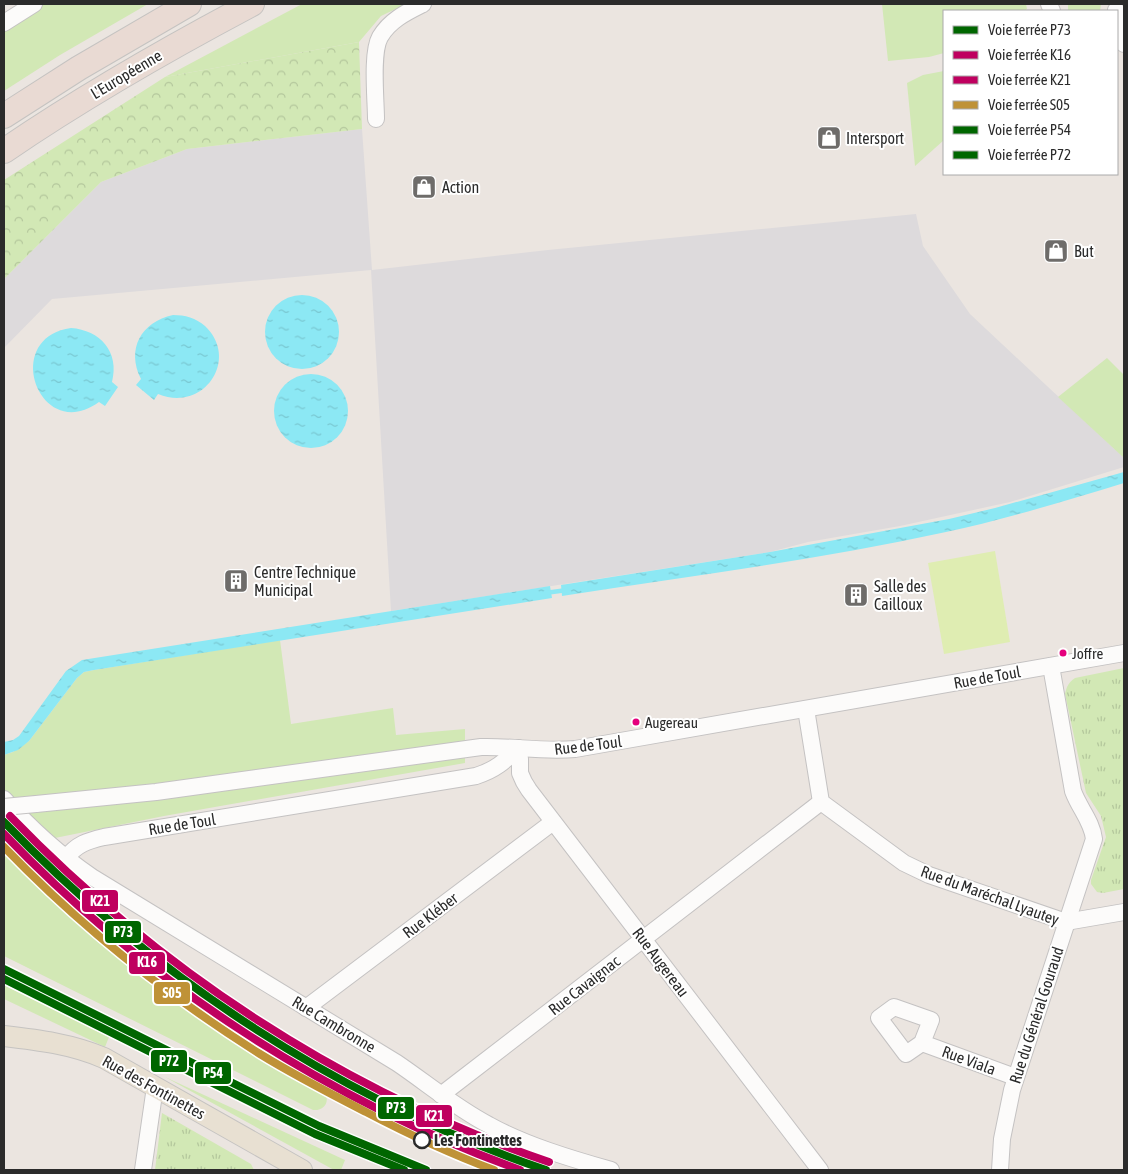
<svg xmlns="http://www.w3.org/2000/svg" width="1128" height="1174" font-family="'Asap Condensed',sans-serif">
  <defs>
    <pattern id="forest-crowns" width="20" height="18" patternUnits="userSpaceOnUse" patternTransform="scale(1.25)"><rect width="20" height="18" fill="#d2e8b5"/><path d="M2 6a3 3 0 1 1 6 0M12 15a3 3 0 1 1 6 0" fill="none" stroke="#b4c79c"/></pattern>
    <pattern id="park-tufts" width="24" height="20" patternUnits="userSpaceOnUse" patternTransform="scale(1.25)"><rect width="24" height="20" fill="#d2e8b5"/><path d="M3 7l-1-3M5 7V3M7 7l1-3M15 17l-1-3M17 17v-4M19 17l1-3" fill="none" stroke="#b4c79c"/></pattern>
    <pattern id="water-ripples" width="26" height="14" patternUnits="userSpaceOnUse" patternTransform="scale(1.25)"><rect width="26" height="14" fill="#8ce8f4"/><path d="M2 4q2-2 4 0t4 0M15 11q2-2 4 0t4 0" fill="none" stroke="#79c7d1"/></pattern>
  </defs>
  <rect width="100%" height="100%" fill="#ebe5e0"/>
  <path fill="#dddadc" d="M362,129l10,141 176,-20 368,-36 7,32 47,68 154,144v9l-114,35 -110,24 -92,16 -38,10 -379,59 -20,-341 -319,29 -48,49v-69l97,-97 86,-33z"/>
  <g fill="#d2e8b5">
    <path d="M23,4h125l-88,51 -56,36v-75z"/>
    <path d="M302,4h104l-25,12 -22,26 -194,35z"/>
    <path d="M882,4h144l1,5 -3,2h-80v42l-15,4 -41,4z"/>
    <path d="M1068,4h33l-1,7h-32z"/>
    <path d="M944,71v69l-29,26 -8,-83 16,-8z"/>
    <path d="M1107,358l17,17v83l-66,-61z"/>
    <path d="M280,640l11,84 102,-16 3,27 69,-6v34l-301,53 -124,25 1,2 -7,5 -30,-33v-60l9,-3 16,-11 48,-63 7,-6 10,-2z"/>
    <path d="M4,849l34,34 45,32 -4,6 83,68 58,45 29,17 77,44c3,9 -3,16 -13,15l-309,-154z"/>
    <path d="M4,985l105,52 -4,10 -101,-48z"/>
    <path d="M165,1077l180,83 -4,10h-7z"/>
  </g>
  <path fill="url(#forest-crowns)" d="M359,42l3,87 -175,20 -86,33 -97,97v-99l161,-103z"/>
  <g fill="url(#park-tufts)">
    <path d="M1124,668v221l-21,4 -6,-1 -6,-8v-4l15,-43 -5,-21 -15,-23 -21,-99c2,-8 3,-11 10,-16z"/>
    <path d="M162,1113l89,51 3,6h-99z"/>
  </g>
  <path fill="#dfedb2" d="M995,551l15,91 -66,12 -16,-91z"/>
  <g fill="url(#water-ripples)">
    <circle cx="302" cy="332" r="37"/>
    <path d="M173,315c12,0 23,3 32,11 35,33 -1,87 -47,68l-4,6 -18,-15 5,-6c-15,-30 0,-57 32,-64z"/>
    <path d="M71,328c29,2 49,24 41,54l6,5 -13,19 -6,-4c-59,43 -99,-64 -28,-74z"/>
    <circle cx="311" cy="411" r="37"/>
    <path d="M1124,472v11c-59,18 -118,36 -178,49 -127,28 -256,44 -384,64l-1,-11 209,-33 179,-33 46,-11z"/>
    <path d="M550,586l2,12 -458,72 -10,2 -7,6 -48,63 -11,9 -14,5v-13l9,-2 6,-4 47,-65 16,-11z"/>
  </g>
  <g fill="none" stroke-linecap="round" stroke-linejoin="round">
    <path stroke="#8ce8f4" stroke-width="4.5" d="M545,593l22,-3"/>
    <defs>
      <g id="minor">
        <path d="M1049,4l3,7"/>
        <path d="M1116,10l4,12 4,7"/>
        <path d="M4,23l30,-19"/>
        <path d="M1117,37l7,7"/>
        <path d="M376,119c0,-19 -5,-66 4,-82 10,-17 27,-25 43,-33"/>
        <path d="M806,709l15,93 83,61 25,12 137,47 58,-10"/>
        <path d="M518,748l2,11v14l4,9 5,8 291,380"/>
        <path d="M4,799c26,29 56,56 88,78l305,186c31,21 59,45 92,62 36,20 83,34 122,45"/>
        <path d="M36,804l120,-12 325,-45c31,-1 62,5 94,2l549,-96"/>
        <path d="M66,858c11,-14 21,-17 38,-21l372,-61c19,-6 28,-14 42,-28"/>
        <path d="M894,1007l37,13 -9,23 -16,11 -27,-36z"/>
        <path d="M306,1008l247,-186"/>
        <path d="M922,1043l93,34"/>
        <path d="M441,1095l380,-293"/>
        <path d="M143,1170l12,-83"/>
        <path d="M1000,1170l2,-31 10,-49 82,-251c-2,-18 -15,-31 -21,-48l-22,-125"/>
      </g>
      <path id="major" d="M4,1036c34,4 68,8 100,22l198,112"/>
      <g id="highway">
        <path d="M4,116l75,-48 110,-64"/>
        <path d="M4,151c79,-54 163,-102 248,-147"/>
      </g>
    </defs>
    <use href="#minor" stroke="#c4c2c2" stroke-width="18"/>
    <use href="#major" stroke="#c5c3c1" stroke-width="22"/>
    <use href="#highway" stroke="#c5c3c1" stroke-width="26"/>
    <use href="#minor" stroke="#fcfbfa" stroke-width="16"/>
    <use href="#major" stroke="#e8e0d2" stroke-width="20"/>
    <use href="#highway" stroke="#e9dad3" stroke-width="24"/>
    <defs>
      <path id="minor-bridge" d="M4,807l32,-3"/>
    </defs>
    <use href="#minor-bridge" stroke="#c4c2c2" stroke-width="18" stroke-linecap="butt"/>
    <use href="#minor-bridge" stroke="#fcfbfa" stroke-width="16"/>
    <defs>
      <path id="rail-1" d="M4,822c151,156 336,278 542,348"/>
      <path id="rail-2" d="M4,834c143,149 321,265 516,336"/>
      <path id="rail-3" d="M10,816c150,155 334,276 539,346"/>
      <path id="rail-4" d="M4,847c76,79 164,149 256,207 34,21 71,40 106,58 42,22 85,42 128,58"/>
      <path id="rail-5" d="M4,969l315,157 107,44"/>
      <path id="rail-6" d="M4,979l311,155 89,36"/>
    </defs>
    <use href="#rail-1" stroke="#fff" stroke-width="11"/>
    <use href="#rail-2" stroke="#fff" stroke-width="11"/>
    <use href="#rail-3" stroke="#fff" stroke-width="11"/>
    <use href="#rail-4" stroke="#fff" stroke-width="11"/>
    <use href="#rail-5" stroke="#fff" stroke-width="11"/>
    <use href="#rail-6" stroke="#fff" stroke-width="11"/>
    <use href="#rail-1" stroke="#060" stroke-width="8"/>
    <use href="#rail-2" stroke="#bf005f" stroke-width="8"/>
    <use href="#rail-3" stroke="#bf005f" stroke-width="8"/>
    <use href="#rail-4" stroke="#bf9237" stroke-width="8"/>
    <use href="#rail-5" stroke="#060" stroke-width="8"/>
    <use href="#rail-6" stroke="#060" stroke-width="8"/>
  </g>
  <defs>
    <symbol id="shop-square" viewBox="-11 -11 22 22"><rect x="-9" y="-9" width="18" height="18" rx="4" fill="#6e6c6a" stroke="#fff"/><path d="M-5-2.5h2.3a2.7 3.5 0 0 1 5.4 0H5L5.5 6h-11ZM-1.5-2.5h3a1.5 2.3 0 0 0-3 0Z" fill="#fff"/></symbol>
    <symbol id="building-square" viewBox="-11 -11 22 22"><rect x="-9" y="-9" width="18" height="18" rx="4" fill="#6e6c6a" stroke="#fff"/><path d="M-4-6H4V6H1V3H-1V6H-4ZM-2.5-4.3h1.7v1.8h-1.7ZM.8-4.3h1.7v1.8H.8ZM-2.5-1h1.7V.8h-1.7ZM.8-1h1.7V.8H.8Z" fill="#fff"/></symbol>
  </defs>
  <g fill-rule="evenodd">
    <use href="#shop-square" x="815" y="124" width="28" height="28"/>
    <use href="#shop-square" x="410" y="173" width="28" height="28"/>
    <use href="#shop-square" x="1042" y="237" width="28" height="28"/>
    <use href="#building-square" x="222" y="567" width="28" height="28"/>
    <use href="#building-square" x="842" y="581" width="28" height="28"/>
  </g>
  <g fill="#e5007d" stroke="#fff" stroke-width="2">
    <circle cx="1063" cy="653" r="4.5"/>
    <circle cx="636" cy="722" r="4.5"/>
  </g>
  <circle fill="#fff" stroke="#2b2b2b" stroke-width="2.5" cx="422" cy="1140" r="8"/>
  <g text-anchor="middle" stroke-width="4" stroke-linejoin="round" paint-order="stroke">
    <g font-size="15" fill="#2b2b2b" stroke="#fff" text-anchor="start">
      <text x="1072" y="659">Joffre</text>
      <text x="645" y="728">Augereau</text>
    </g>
    <g font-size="16" fill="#2b2b2b" stroke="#fff">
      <text transform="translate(126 74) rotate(-31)" y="6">L'Européenne</text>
      <text transform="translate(987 677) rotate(-10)" y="6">Rue de Toul</text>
      <text transform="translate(588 745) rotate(-7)" y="6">Rue de Toul</text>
      <text transform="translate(182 824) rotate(-9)" y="6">Rue de Toul</text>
      <text transform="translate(990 895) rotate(20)" y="6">Rue du Maréchal Lyautey</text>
      <text transform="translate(430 915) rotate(-37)" y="6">Rue Kléber</text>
      <text transform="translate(661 962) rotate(53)" y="6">Rue Augereau</text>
      <text transform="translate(584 985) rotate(-38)" y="6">Rue Cavaignac</text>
      <text transform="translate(1036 1015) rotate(-72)" y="6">Rue du Général Gouraud</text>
      <text transform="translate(334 1024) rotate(31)" y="6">Rue Cambronne</text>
      <text transform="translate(969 1060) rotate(20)" y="6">Rue Viala</text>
      <text transform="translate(154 1087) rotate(29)" y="6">Rue des Fontinettes</text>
    </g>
    <g font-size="16" fill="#2b2b2b" stroke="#fff" text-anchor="start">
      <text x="846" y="144">Intersport</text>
      <text x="442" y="193">Action</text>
      <text x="1074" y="257">But</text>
      <text x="254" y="578">Centre Technique<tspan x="254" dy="18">Municipal</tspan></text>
      <text x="874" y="592">Salle des<tspan x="874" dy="18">Cailloux</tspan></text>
    </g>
    <g font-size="16" font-weight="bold" fill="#2b2b2b" stroke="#fff" text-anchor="start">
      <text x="434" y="1146">Les Fontinettes</text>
    </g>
  </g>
  <g stroke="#fff" stroke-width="2">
    <rect x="81" y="889" width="38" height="24" rx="5" fill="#bf005f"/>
    <rect x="104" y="920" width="38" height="24" rx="5" fill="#060"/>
    <rect x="128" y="951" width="38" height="24" rx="5" fill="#bf005f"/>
    <rect x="153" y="981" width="38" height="24" rx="5" fill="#bf9237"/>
    <rect x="150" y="1049" width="38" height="24" rx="5" fill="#060"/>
    <rect x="194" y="1061" width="38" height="24" rx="5" fill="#060"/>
    <rect x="377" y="1096" width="38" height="24" rx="5" fill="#060"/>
    <rect x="415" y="1104" width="38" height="24" rx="5" fill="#bf005f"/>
  </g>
  <g font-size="14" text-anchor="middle" font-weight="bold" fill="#fff">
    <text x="100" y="906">K21</text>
    <text x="123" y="937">P73</text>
    <text x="147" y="967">K16</text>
    <text x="172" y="998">S05</text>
    <text x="169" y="1066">P72</text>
    <text x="213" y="1078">P54</text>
    <text x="396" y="1113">P73</text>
    <text x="434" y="1121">K21</text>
  </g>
  <rect width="1128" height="1174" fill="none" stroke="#2b2b2b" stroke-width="10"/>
  <rect x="943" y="10" width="175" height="165" fill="#ffffff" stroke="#aaaaaa"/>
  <rect x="953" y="26" width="25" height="8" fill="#006600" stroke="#aaaaaa"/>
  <text x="988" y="35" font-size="15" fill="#2b2b2b">Voie ferrée P73</text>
  <rect x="953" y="51" width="25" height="8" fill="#bf005f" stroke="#aaaaaa"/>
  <text x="988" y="60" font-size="15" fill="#2b2b2b">Voie ferrée K16</text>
  <rect x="953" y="76" width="25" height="8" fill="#bf005f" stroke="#aaaaaa"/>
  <text x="988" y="85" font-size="15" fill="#2b2b2b">Voie ferrée K21</text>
  <rect x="953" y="101" width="25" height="8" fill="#bf9237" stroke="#aaaaaa"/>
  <text x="988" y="110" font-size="15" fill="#2b2b2b">Voie ferrée S05</text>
  <rect x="953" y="126" width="25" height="8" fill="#006600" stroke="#aaaaaa"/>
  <text x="988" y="135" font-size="15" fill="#2b2b2b">Voie ferrée P54</text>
  <rect x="953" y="151" width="25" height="8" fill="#006600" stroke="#aaaaaa"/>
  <text x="988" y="160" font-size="15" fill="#2b2b2b">Voie ferrée P72</text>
</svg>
